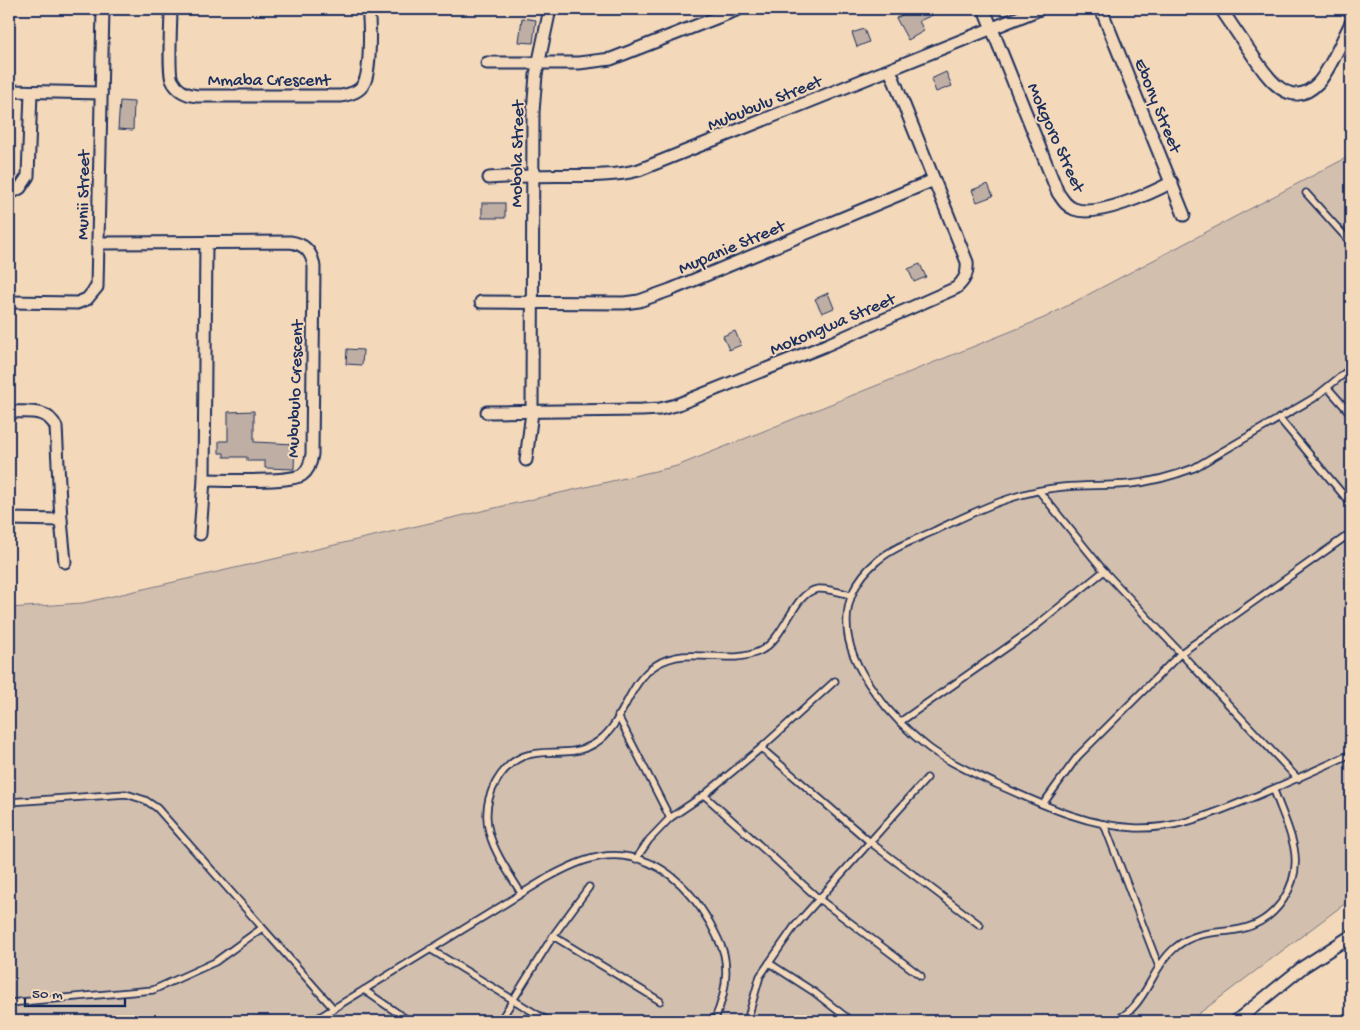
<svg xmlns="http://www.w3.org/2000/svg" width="1360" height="1030" font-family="'Gochi Hand',sans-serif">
  <rect width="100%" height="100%" fill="#f3d8ba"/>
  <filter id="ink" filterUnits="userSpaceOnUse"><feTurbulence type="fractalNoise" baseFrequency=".02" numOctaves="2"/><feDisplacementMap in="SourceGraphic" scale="10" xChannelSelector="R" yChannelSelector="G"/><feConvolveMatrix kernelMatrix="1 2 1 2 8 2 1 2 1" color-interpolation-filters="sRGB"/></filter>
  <g filter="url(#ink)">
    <path fill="#d3bfad" stroke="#777786" d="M1351,147v752l-162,122h-1180v-413l74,-5 594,-137 367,-148 302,-160z"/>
    <g fill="#beaea4" stroke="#1b2f5e">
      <path d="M914,9h32l-27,12 5,10 -16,9 -12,-22z"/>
      <path d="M522,18l14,2 -3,23 -14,-1z"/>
      <path d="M864,29l5,13 -12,5 -5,-14z"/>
      <path d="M946,72l6,14 -16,6 -5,-13z"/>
      <path d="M120,101l14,1 -1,28 -15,-1z"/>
      <path d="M988,184l5,12 -16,6 -5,-12z"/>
      <rect x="482" y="203" width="23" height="15"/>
      <path d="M920,264l6,13 -12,5 -6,-13z"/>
      <path d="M828,293l6,15 -12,5 -7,-14z"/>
      <path d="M735,331l6,14 -12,5 -6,-14z"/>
      <path d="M347,349l16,1 -1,15 -16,-1z"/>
      <path d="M254,411v31l41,2 -1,25 -29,-1v-7h-18v-4h-23v-4h-5v-12h9v-29z"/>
    </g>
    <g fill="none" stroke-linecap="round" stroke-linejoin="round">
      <defs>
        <g id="lane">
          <path d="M1306,193l45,50"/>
          <path d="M1351,368l-37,30 -120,70c-21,8 -42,14 -64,16 -22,2 -45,1 -67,3 -47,4 -87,24 -129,44 -20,9 -42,17 -58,31 -19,16 -30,38 -29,62 0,45 48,98 82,124 20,15 45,25 67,36 45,20 90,42 140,44 37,1 69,-11 103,-25 38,-15 75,-32 112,-49"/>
          <path d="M1328,388l23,26"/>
          <path d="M1279,418l72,86"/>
          <path d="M1039,491l65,80 194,208"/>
          <path d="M618,716l52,102"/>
          <path d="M900,722l126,-88 78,-63"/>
          <path d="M761,748l109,94 110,83"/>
          <path d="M704,795l115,104 102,77"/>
          <path d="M9,802l117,-8 19,6 12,8 177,201"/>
          <path d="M1043,804l35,-48 103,-103 170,-120"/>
          <path d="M1104,824l55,143"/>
          <path d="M636,859l13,-19 21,-22 34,-23 57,-47 74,-67"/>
          <path d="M521,893c-21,-35 -49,-69 -25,-111 28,-48 64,-18 98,-38 30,-17 32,-60 62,-79 33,-21 71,2 104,-14 26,-13 33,-59 58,-62 11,-1 23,4 33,6"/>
          <path d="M553,936l107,65"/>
          <path d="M430,949l118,72"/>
          <path d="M769,963l45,29 37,29"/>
          <path d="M364,990l45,31"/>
          <path d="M9,1003l144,-13 62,-28 47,-34"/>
          <path d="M313,1021l234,-143c24,-13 48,-25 76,-22 40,4 68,34 87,67 5,10 11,20 14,31 5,23 -1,47 -10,67"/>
          <path d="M500,1021l53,-85 36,-49"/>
          <path d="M747,1021l13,-45 34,-49 133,-149"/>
          <path d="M1113,1021c34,-13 37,-53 63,-74 20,-17 42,-13 65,-18 36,-8 60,-45 53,-81 -4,-20 -14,-40 -20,-58"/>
        </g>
        <g id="street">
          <path d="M171,9c0,12 -3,63 1,71 5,11 15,15 25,16h144c9,-2 19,-4 23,-13 7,-12 6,-60 4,-74"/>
          <path d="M984,9l74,184c5,7 8,13 16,16 23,9 78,-16 98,-27"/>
          <path d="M1101,9l83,206"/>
          <path d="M1221,9c9,13 18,27 28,41 15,22 39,64 69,33 11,-11 25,-45 33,-60"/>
          <path d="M487,63h92l32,-4 128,-50"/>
          <path d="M9,91l92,2"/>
          <path d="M489,178c15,-1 29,-2 44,-2 35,-2 71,3 106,-6l401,-161"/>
          <path d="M9,194l11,-6 8,-12 3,-84"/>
          <path d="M98,243l192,-1c15,2 22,10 24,25l-2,187c-1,8 -3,16 -10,21 -14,8 -78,5 -98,5"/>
          <path d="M9,302l68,1 10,-4 10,-12 6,-278"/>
          <path d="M481,302l143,1 15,-2 31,-11 264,-110"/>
          <path d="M9,412c19,0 38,-4 47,15l5,93 4,42"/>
          <path d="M487,412l155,-2 18,-1 16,-4 148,-59 132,-58c9,-8 12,-15 11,-26l-77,-192"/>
          <path d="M526,460l6,-48 1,-300 3,-37 14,-66"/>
          <path d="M9,519l52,1"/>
          <path d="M200,534l4,-54 2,-238"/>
          <path d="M1236,1021l67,-54 48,-31"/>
        </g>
      </defs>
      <use href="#lane" stroke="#1b2f5e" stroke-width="9"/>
      <use href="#street" stroke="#1b2f5e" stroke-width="15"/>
      <use href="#lane" stroke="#f3d8ba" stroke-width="5.5"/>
      <use href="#street" stroke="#f3d8ba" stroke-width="11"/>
    </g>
  </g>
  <g text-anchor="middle" stroke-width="4" stroke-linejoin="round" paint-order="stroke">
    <g font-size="18" fill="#1b2f5e" stroke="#f3d8ba">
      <text x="269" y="85">Mmaba Crescent</text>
      <text transform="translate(764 102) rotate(-22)" y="6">Mububulu Street</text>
      <text transform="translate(1159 105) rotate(68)" y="6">Ebony Street</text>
      <text transform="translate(1057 137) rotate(66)" y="6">Mokgoro Street</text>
      <text transform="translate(516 154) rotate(-89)" y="6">Mobola Street</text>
      <text transform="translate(82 195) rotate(-89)" y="6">Munii Street</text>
      <text transform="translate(731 246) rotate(-23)" y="6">Mupanie Street</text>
      <text transform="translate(832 323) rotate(-23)" y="6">Mokongwa Street</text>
      <text transform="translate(294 389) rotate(-88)" y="6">Mububulo Crescent</text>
    </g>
  </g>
  <rect width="1360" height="1030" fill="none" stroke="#f3d8ba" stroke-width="30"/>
  <rect x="15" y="15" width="1330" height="1000" fill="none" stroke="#1b2f5e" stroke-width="2" filter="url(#ink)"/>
  <path d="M25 998v8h100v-8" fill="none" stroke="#1b2f5e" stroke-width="2.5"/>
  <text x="32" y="998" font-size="15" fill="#1b2f5e" stroke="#f3d8ba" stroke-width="4" paint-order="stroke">50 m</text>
</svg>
